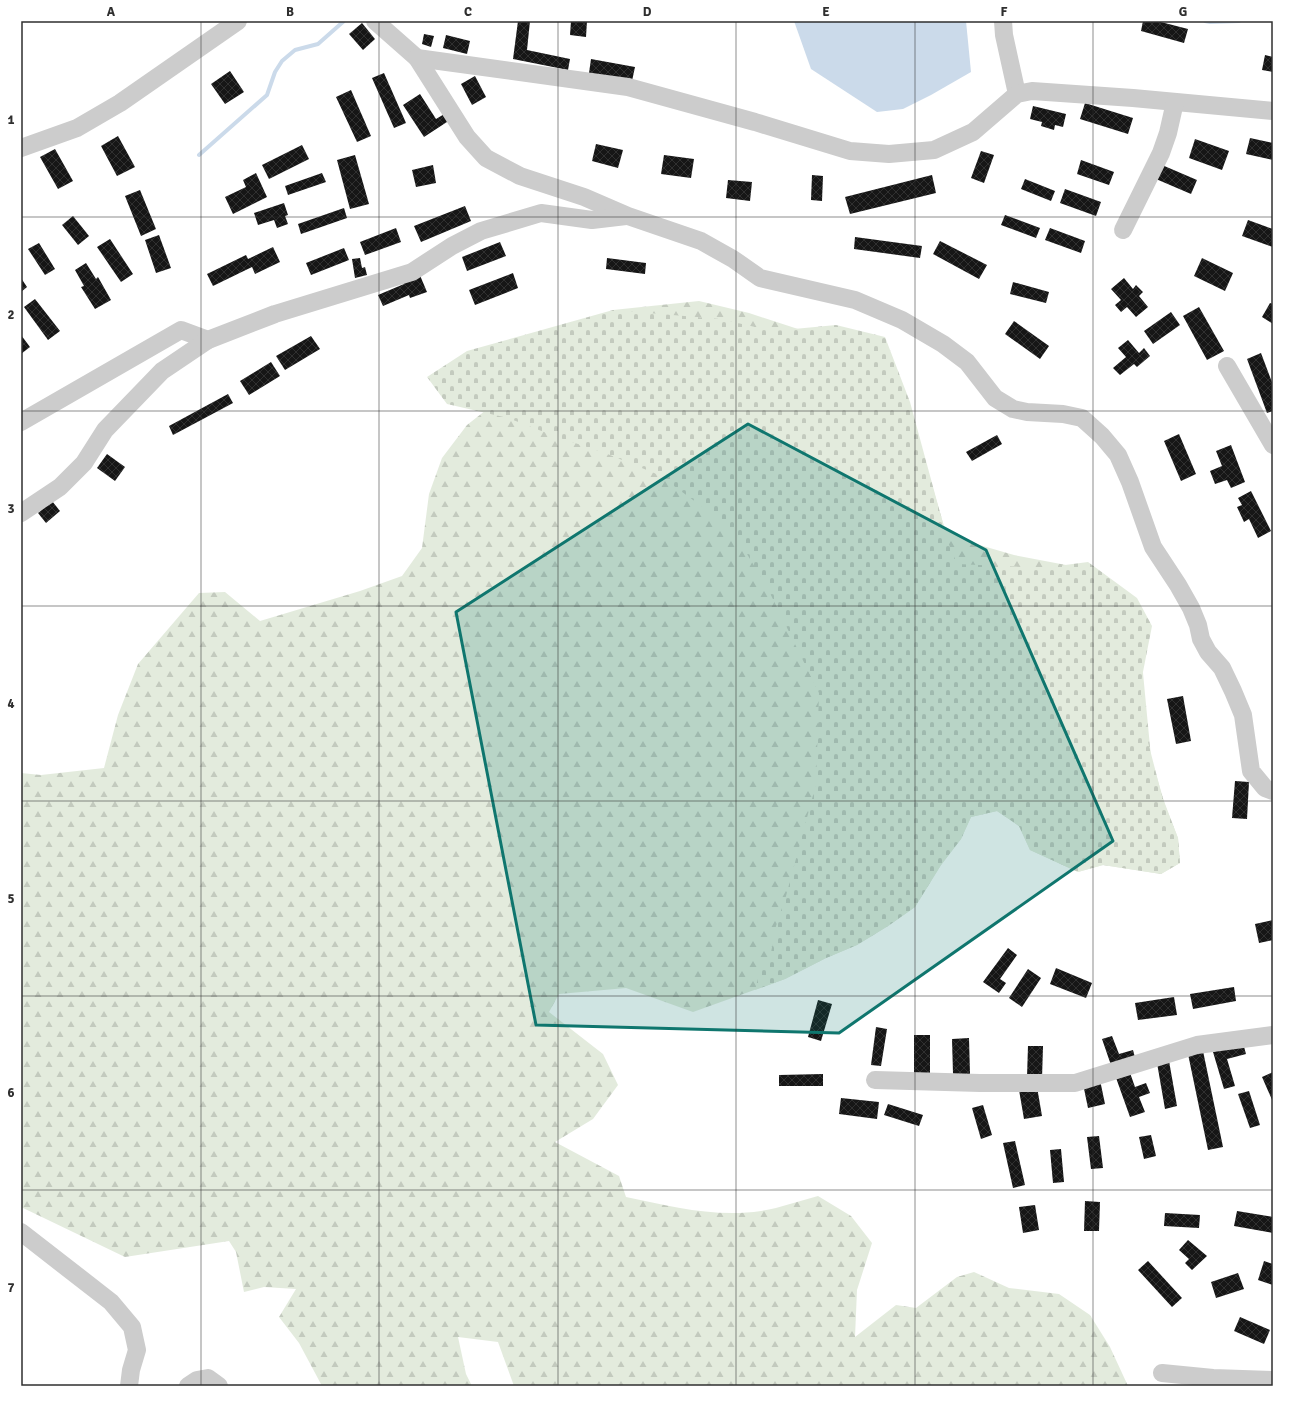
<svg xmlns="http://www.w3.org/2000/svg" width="1294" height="1407" font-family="Signika,sans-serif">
  <defs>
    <pattern id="forest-firs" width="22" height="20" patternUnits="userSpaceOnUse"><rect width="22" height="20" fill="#e3ebdd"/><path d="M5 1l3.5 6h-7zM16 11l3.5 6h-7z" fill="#c3cabe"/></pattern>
    <pattern id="cemetery-stones" width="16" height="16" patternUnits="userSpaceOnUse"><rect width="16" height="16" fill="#e3ebdd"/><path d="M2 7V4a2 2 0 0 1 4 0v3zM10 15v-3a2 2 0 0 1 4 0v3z" fill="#c3cabe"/></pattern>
    <pattern id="building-cross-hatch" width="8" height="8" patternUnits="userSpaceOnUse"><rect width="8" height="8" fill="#161616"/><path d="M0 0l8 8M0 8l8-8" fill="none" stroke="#303030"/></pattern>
  </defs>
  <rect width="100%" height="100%" fill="#fff"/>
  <path fill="url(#forest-firs)" d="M699,301l50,12 49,16 126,129 20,68 25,16 45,13 52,10 77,108 8,84 14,48 13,33 2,25 -19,11 -58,-9 -25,7 -48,-22 -11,-24 -22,-15 -26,6 -10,22 -20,26 -26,42 -27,19 -31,19 -31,13 -41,21 -92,33 -67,-24 -67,6 -10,18 54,42 15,31 -25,34 -38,23 64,34 7,21c44,9 89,21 135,14 19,-3 38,-10 57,-15l33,20 21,27 -15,47 -2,47 41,-32 20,3 41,-31 17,-5 35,16 50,6 31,21 20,32 18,39h-614l-16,-44 -40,-5 8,37 6,12h-150l-23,-43 -20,-26 17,-28 -32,-2 -20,5 -8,-40 -7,-11 -104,16 -104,-50v-434l20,2 63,-7 14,-53 20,-51 61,-71 26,-1 35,29 100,-30 42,-15 20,-28 7,-54 13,-36 25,-33 146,-115z"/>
  <path fill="url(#cemetery-stones)" d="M613,310l107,9 53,12 63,-6 49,12 25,65 38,140 9,22 85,4 46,-6 49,36 15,28 -11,56v33l21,81 16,42 2,25 -19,11 -58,-9 -25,7 -48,-22 -11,-24 -22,-15 -26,6 -10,22 -20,26 -26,42 -27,19 -31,19 -31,13 -41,21 -30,11 4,-15 11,-17 6,-32 10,-30 30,-112 3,-91 -51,-104 -30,-50 -34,-31 -45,-33 -54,-22 -48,-16 -49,-19 -61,-14 -20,-27 40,-26z"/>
  <path fill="#cbdaea" d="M794,21h172l5,51 -40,23 -28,14 -26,3 -66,-43z"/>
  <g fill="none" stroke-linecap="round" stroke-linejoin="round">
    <g stroke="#cbdaea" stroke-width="4">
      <path d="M1205,21l5,1 29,-1"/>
      <path d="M199,155l68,-60 8,-23 7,-11 13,-11 23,-6 26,-23"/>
    </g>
  </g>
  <g fill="url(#building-cross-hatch)">
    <path d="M518,21h12l-3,29 43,9 -2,11 -55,-11z"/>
    <path d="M571,21h16l-1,16 -16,-2z"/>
    <path d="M1143,21h14l31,8 -4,14 -43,-12z"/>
    <path d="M362,23l13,16 -12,11 -14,-16z"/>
    <path d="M424,34l10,2 -3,11 -9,-3z"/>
    <path d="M446,35l24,6 -3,13 -24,-6z"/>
    <path d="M1265,55l8,2v15l-11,-2z"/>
    <path d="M591,59l44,8 -3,14 -43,-8z"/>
    <path d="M230,71l14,21 -19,12 -14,-20z"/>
    <path d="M384,73l22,50 -12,5 -22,-50z"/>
    <path d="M475,76l11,21 -14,8 -11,-21z"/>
    <path d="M351,90l20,46 -14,6 -21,-45z"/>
    <path d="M420,94l16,25 10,-6 4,7 -26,17 -21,-32z"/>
    <path d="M1085,103l48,15 -5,16 -48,-15z"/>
    <path d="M1033,106l33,8 -3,13 -8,-2 -1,5 -13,-4 1,-4 -12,-3z"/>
    <path d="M118,136l17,31 -18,9 -16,-30z"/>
    <path d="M1250,138l23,5v17l-27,-6z"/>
    <path d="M1195,139l34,12 -7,19 -33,-12z"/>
    <path d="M596,144l27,6 -5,18 -26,-7z"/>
    <path d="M302,145l7,14 -40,20 -7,-14z"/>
    <path d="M55,149l18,32 -15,8 -18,-32z"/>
    <path d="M981,151l13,4 -10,28 -13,-5z"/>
    <path d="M355,155l14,49 -19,5 -13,-49z"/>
    <path d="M664,155l30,4 -3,19 -30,-4z"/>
    <path d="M1081,160l33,12 -5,13 -32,-11z"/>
    <path d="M433,165l3,18 -20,4 -4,-17z"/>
    <path d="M1162,165l35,15 -6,14 -35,-15z"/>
    <path d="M256,173l11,24 -34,17 -8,-17 21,-10 -3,-7z"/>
    <path d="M322,173l4,9 -38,13 -3,-9z"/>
    <path d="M812,175l11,1 -1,25 -11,-1z"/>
    <path d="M932,175l4,18 -86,21 -5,-17z"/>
    <path d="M1025,179l30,12 -4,10 -30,-12z"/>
    <path d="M728,180l24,2 -2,19 -24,-3z"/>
    <path d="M1065,189l36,13 -5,14 -36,-13z"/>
    <path d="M140,190l16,39 -15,7 -16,-40z"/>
    <path d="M284,203l4,12 -3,1 3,8 -11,4 -3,-8 -16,5 -4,-12z"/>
    <path d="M465,206l6,15 -50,21 -7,-16z"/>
    <path d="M344,208l3,10 -46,16 -3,-10z"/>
    <path d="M1005,215l35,13 -4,10 -35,-13z"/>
    <path d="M73,216l16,20 -11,9 -16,-20z"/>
    <path d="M1248,220l25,9v18l-31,-11z"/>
    <path d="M396,228l5,14 -36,13 -5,-13z"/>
    <path d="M1050,228l35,13 -4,12 -36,-13z"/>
    <path d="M159,235l12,33 -15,5 -11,-33z"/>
    <path d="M855,237l67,9 -2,12 -66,-9z"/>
    <path d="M110,239l23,35 -12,8 -24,-35z"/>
    <path d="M940,241l47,24 -8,14 -46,-25z"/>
    <path d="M500,242l6,14 -39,15 -5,-14z"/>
    <path d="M39,243l16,26 -10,6 -17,-26z"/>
    <path d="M273,247l7,15 -25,12 -3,-7 -39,19 -6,-12 39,-19 2,4z"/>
    <path d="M344,248l5,12 -38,15 -5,-12z"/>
    <path d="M360,258l2,10 3,-1 2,8 -12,3 -3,-19z"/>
    <path d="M607,258l39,5 -1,11 -39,-5z"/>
    <path d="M1202,258l31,15 -8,18 -31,-15z"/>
    <path d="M86,263l10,16 2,-2 13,23 -16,9 -14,-22 3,-1 -9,-16z"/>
    <path d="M419,273l8,19 -17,6 -1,-3 -26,11 -5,-11 26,-11 -1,-4z"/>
    <path d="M513,273l5,15 -43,17 -6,-15z"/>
    <path d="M21,278l6,9 -6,5z"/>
    <path d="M1124,278l9,11 3,-4 7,7 -4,4 9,11 -12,10 -9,-10 -6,5 -6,-7 6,-5 -10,-11z"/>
    <path d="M1013,282l36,10 -3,11 -36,-9z"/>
    <path d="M35,299l25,32 -12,9 -24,-33z"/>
    <path d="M1270,303l3,1v20l-11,-7z"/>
    <path d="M1199,307l25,44 -17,9 -24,-44z"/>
    <path d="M1171,312l9,13 -27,19 -9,-13z"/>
    <path d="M1014,321l35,25 -9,13 -35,-25z"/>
    <path d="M21,335l9,12 -9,7z"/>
    <path d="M311,336l9,13 -35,21 -9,-14z"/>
    <path d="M1128,340l11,13 5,-5 6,8 -13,11 -3,-3 -14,11 -7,-7 13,-11 -8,-9z"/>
    <path d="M1261,353l12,32v26l-6,2 -20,-54z"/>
    <path d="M271,362l9,14 -31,19 -9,-14z"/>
    <path d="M228,394l5,9 -60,32 -4,-9z"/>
    <path d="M1179,434l17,40 -15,7 -17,-40z"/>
    <path d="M997,435l5,9 -30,17 -6,-9z"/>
    <path d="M1231,445l14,37 -14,6 -4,-8 -12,4 -5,-13 12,-5 -6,-15z"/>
    <path d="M107,454l18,13 -10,14 -18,-13z"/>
    <path d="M1251,491l20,40 -13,7 -9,-19 -5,3 -7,-15 5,-2 -4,-7z"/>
    <path d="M52,501l8,10 -14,12 -8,-10z"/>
    <path d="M1183,696l8,45 -15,3 -9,-45z"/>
    <path d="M1235,781l14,1 -2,37 -15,-1z"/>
    <path d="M1273,920v20l-14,3 -4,-19z"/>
    <path d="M1008,948l9,7 -17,24 6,4 -7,10 -16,-11z"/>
    <path d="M1056,968l36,15 -6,15 -36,-14z"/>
    <path d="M1028,969l13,9 -19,29 -13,-9z"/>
    <path d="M1234,987l2,14 -43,8 -3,-15z"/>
    <path d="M1174,997l3,18 -39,5 -3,-17z"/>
    <path d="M818,1000l14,4 -11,37 -13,-4z"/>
    <path d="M876,1027l11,2 -6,37 -10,-1z"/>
    <rect x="914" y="1035" width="16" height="41"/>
    <path d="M1112,1036l7,18 14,-4 3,11 -24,7 -10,-29z"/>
    <path d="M969,1038l1,36h-17l-1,-35z"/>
    <path d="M1243,1043l3,11 -19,5 8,27 -11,3 -11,-37z"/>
    <path d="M1028,1046h15l-1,32 -15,-1z"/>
    <path d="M1203,1051l20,96 -15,3 -20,-96z"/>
    <path d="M1169,1061l8,45 -12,3 -8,-46z"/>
    <path d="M1129,1070l6,17 11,-4 4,10 -11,4 6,15 -15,5 -15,-42z"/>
    <path d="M1273,1072v30l-11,-25z"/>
    <path d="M823,1074v12h-44v-11z"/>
    <path d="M1100,1080l5,24 -17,4 -5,-24z"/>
    <path d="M1037,1087l5,29 -18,3 -5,-29z"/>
    <path d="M1249,1091l11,34 -10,3 -12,-34z"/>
    <path d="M841,1098l38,4 -2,17 -38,-5z"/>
    <path d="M888,1104l35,11 -4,11 -35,-11z"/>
    <path d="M983,1105l9,30 -11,4 -9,-31z"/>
    <path d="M1151,1135l5,21 -12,3 -5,-22z"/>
    <path d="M1099,1136l4,32 -12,1 -4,-32z"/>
    <path d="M1015,1141l10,44 -12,3 -10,-45z"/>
    <path d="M1061,1149l3,33 -11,1 -3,-33z"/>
    <path d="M1085,1201l15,1 -1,29h-15z"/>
    <path d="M1035,1205l4,25 -16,3 -4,-26z"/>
    <path d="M1237,1211l36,6v16l-39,-7z"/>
    <path d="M1165,1213l35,2 -1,13 -35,-2z"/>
    <path d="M1188,1240l19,16 -15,14 -7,-7 4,-4 -10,-9z"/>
    <path d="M1148,1261l34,37 -10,9 -34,-37z"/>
    <path d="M1264,1261l9,3v21l-15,-5z"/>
    <path d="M1238,1273l6,16 -28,9 -5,-16z"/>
    <path d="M1240,1317l30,13 -6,14 -30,-13z"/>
  </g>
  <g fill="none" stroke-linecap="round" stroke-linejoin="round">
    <g stroke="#ccc" stroke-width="18">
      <path d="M375,21l42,37 50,79 19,21 34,18 64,21 44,19 73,25 32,18 27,19 95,22 47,20 41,24 24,18 28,36 18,11 14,3 36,2 19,4 20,18 16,19 12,27 23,65 25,38 13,23 7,17 3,14 7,13 14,16 11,23 10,24 8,56 14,17 8,3"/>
      <path d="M1003,21l1,14 13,59"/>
      <path d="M417,58l211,29 127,35 95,29 39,3 45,-4 39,-18 44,-38 15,-3 101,7 140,13"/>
      <path d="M21,148l56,-20 43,-25 118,-82"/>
      <path d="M1123,230l38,-77 7,-20 7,-31"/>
      <path d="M1227,366l46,79"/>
      <path d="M21,422l160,-92 27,10 67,-26 137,-42 40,-26 29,-15 60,-18 51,7 34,-4"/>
      <path d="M21,513l39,-26 24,-24 21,-33 57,-59 46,-31"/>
      <path d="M875,1080l105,3h95l122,-38 76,-10"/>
      <path d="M21,1232l90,70 21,25 5,23 -6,20 -2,16"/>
      <path d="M1162,1373l51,5 60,2"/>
      <path d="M188,1386l9,-6 11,-2 11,8"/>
    </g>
  </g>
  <path fill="#0f766e" fill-opacity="0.2" stroke="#0f766e" stroke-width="3" stroke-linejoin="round" d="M748,424l238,126 127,291 -274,192 -303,-8 -80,-413z"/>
  <path fill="none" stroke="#2f2f2f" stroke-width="1" stroke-opacity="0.55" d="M201,21v1365M379,21v1365M558,21v1365M736,21v1365M915,21v1365M1093,21v1365M21,217h1252M21,411h1252M21,606h1252M21,801h1252M21,996h1252M21,1190h1252"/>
  <rect width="1294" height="1407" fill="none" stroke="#ffffff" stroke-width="44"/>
  <rect x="22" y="22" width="1250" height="1363" fill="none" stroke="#2f2f2f" stroke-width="1.5"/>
  <g font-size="13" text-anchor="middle" font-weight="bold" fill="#2f2f2f">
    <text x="111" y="16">A</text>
    <text x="290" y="16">B</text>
    <text x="468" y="16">C</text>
    <text x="647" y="16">D</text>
    <text x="826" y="16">E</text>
    <text x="1004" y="16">F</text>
    <text x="1183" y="16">G</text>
    <text x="11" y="124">1</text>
    <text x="11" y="319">2</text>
    <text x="11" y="513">3</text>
    <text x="11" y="708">4</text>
    <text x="11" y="903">5</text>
    <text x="11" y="1097">6</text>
    <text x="11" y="1292">7</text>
  </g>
</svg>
